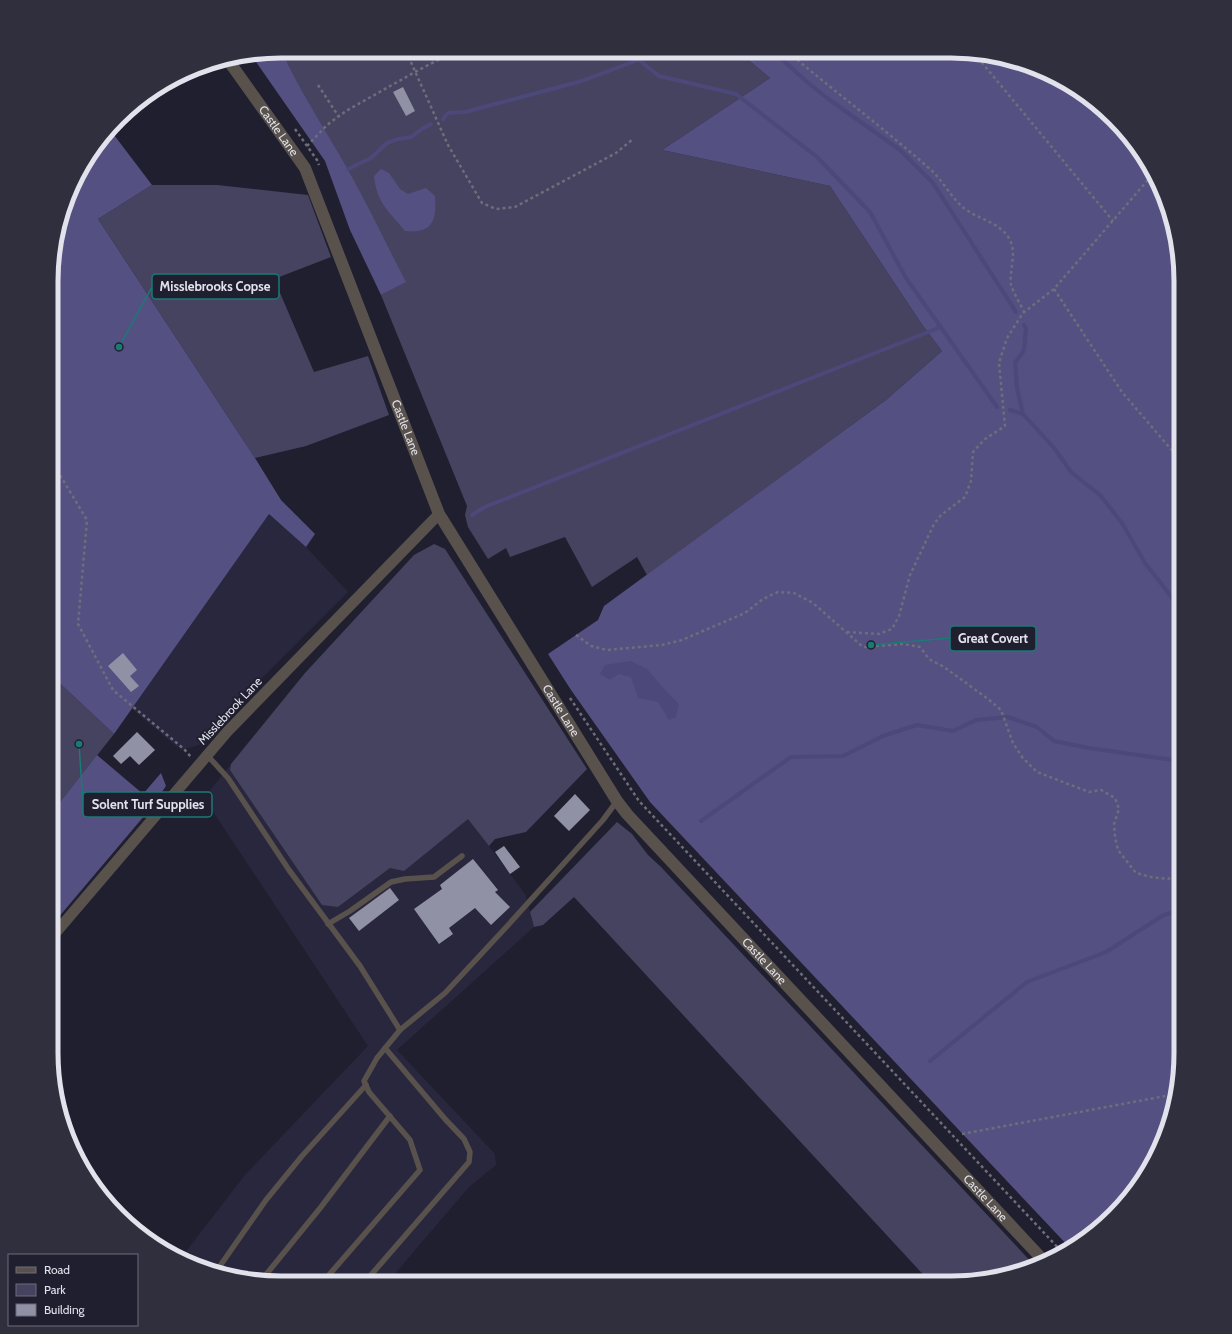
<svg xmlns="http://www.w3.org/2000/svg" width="1232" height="1334" font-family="Cabin,sans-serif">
  <rect width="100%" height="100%" fill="#201f2f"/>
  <g fill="#29273d">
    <path d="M269,514l37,33 42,45 -116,116 -33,37 -18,5 -49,-41z"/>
    <path d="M231,764l-1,6 108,137 52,-39 78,-50 57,76 9,33 -137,123 98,104 1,11 -27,22 -82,96h-121l-45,-8 -40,-17 64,-83 123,-129 -164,-248z"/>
  </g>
  <g fill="#454360">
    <path d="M282,51l457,1 31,26 -108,72 168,36 93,140 19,25 -56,49 -239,175 -10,-18 -45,30 -27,-50 -55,20 -4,-9 -18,11 -20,-32 -3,-12 2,-9 -86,-211 24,-13 -73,-139c-18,-29 -36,-60 -50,-92z"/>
    <path d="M152,185h65l91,10 23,62 -57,22 40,93 54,-16 21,59 -83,31 -51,12 -157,-239z"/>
    <path d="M434,544l11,5 142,220 -61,63 -31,7 -6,7 -21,-27 -64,52 -14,-3 -52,39 -16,-2 -92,-135 1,-6 74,-91 109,-118z"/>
    <path d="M53,677l61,57 -61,77z"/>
    <path d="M617,822l15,12 16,21 13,12 374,399 -10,5 -59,12h-35l-357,-386 -31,28 -9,2 -4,-15z"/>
  </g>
  <g fill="#545082">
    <path d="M282,51c18,41 43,78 65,117 21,37 39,76 59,114l-25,13 -31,-65 -25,-69 -73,-105z"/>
    <path d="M739,52l242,1 85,29 37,26 39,45 27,54 12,59v802l-8,45 -23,55 -26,37 -45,39 -9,4 -420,-446 -79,-112 -23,-36 50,-34 6,-14 282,-206 56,-49 -19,-25 -93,-140 -168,-36 108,-72z"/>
    <path d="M111,131l41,54 -54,34 157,239 26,42 34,34 -9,13 -37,-33 -155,220 -61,-57 2,-440 27,-71z"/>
    <path d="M381,169l8,4 11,16 8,5 18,-6 9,8c2,25 -3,38 -30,35 -16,-20 -28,-27 -31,-55z"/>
    <path d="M97,755l46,39 18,-21 5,13 -16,23 -98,116 1,-114z"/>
  </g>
  <path fill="#4c4879" d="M631,661l16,8 20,23 12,12 -3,13 -7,3 -11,-18 -20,-4 -7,-21 -12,-3 -9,6 -10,-6 5,-9z"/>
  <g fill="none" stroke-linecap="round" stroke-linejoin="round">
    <g stroke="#4c4879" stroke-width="4">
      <path d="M629,52l30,24 77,18 81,63 53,55 36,66 91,129"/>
      <path d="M774,52l32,29 21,17 73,52 33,33 83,129"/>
      <path d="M443,119l5,-6 17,-1 117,-31 56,-21"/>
      <path d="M348,169l23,-11 16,-15 11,-4 13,-2 11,-8 9,-5"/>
      <path d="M1010,410l13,4 32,35 16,23 29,23 22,28 23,40 25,32 11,17"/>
      <path d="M1023,414l-6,-26 -2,-25 9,-13 2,-22 -2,-3"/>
      <path d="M472,515l13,-8 456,-180"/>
      <path d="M701,821l90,-64 52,-1 40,-20 34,-11 36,6 23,-11 32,-3 29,10 17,14 35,7 84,12 8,15"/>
      <path d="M930,1061l97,-79 79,-30 56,-36 19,-7"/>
    </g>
  </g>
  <g fill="#9191a5">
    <path d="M403,87l12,24 -9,5 -13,-24z"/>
    <path d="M123,653l14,17 -7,6 9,10 -8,6 -23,-26z"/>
    <path d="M137,732l18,18 -16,15 -9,-9 -9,8 -8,-8z"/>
    <path d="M575,794l15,16 -21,21 -15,-15z"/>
    <path d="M504,846l16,21 -10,7 -15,-22z"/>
    <path d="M473,859l25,31 -3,2 15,15 -19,18 -16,-17 -26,20 4,6 -14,10 -25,-35 28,-20 -2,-4z"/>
    <path d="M390,888l9,12 -40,31 -10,-13z"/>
  </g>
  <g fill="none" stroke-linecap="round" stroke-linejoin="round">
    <g stroke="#6e6d7b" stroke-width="2.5" stroke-dasharray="3 3" stroke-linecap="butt">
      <path d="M406,51l42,94 34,58 14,6 19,-2 101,-54 17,-14"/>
      <path d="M788,52c47,40 97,77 143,118 12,11 22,30 34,39 15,11 35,13 45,31 7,14 -1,30 1,45 2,7 10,20 13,27"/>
      <path d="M974,53l139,168"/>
      <path d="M318,85l21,32"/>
      <path d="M295,129l22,31 2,5"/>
      <path d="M307,146l20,-21 19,-14 69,-39 40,-21"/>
      <path d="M1054,289l68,103 59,69"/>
      <path d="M54,465l33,55 -9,104 35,66 71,59 7,8"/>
      <path d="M847,632l32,2 13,-5 7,-13 11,-41 24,-51 7,-9 24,-18 6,-16 2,-29 12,-13 20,-13 -6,-63 8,-25 16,-25 31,-24 99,-115"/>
      <path d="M576,635l15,11 16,4 55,-5 20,-5 63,-27 18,-14 15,-7 16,1 19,10 50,44 41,-3 16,3 9,12 15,8 44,32 13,11 12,33 9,14 15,15 52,20 12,-2 14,8 4,11 -5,15 1,13 3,13 18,23 15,4 17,2 13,-6"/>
      <path d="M570,698l69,103 423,451"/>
      <path d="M962,1134l214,-40"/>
    </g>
    <g stroke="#59524c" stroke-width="5.5">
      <path d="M207,755l21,23 61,92 71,96 40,64 -23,28 -13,23 5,11 41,48 10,30 -98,113"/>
      <path d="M328,924l22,-13 41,-29 14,-3 29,-2 28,-21"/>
      <path d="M400,1030l45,-37 65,-70 93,-103 14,-19"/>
      <path d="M215,1273l51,-73 36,-44 64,-71"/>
      <path d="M260,1282l61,-75 69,-91"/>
      <path d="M364,1283l105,-121 1,-10 -6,-13 -19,-20 -60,-71"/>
    </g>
    <path stroke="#59524c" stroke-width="11" d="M52,937l175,-205 212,-218"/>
    <path stroke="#59524c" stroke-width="12" id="s1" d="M228,60l77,108 134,346 178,287 10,13 417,447"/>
  </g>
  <g text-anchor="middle" stroke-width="4" stroke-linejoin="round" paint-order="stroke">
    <g font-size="12" fill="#e2e2ed" stroke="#201f2f">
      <text dy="4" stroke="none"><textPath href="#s1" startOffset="87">Castle Lane</textPath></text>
      <text dy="4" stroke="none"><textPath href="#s1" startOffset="411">Castle Lane</textPath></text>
      <text dy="4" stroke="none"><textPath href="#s1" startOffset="735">Castle Lane</textPath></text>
      <text transform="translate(230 711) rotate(-47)" y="4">Misslebrook Lane</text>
      <text dy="4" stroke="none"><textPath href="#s1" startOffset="1059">Castle Lane</textPath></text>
      <text dy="4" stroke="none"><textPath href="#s1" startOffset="1383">Castle Lane</textPath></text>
    </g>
  </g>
  <path d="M0 0H1232V1334H0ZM281 58H951A223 223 0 0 1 1174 281V1053A223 223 0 0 1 951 1276H281A223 223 0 0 1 58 1053V281A223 223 0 0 1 281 58Z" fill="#302f3e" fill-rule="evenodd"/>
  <path fill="none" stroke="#e2e2ed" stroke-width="5" d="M281 58H951A223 223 0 0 1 1174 281V1053A223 223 0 0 1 951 1276H281A223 223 0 0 1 58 1053V281A223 223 0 0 1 281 58Z"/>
  <path fill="none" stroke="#1a7b74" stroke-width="1.5" d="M119 347L152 287M871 645L950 638M79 744L83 804"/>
  <g fill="#1a7b74" stroke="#201f2f" stroke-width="1.5">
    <circle cx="119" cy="347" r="4"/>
    <circle cx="871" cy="645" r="4"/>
    <circle cx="79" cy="744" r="4"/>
  </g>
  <g fill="#201f2f" stroke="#1a7b74" stroke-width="1.5">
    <rect x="152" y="274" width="127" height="25" rx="4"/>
    <rect x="950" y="626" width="86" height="25" rx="4"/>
    <rect x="83" y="792" width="129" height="25" rx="4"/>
  </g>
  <g font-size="13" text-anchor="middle" font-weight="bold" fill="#e2e2ed">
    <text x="215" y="291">Misslebrooks Copse</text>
    <text x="993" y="643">Great Covert</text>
    <text x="148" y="809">Solent Turf Supplies</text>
  </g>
  <rect x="8" y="1254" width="130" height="72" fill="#201f2f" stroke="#6e6d7b"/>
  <rect x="16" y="1267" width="20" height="6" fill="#59524c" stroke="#6e6d7b"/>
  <text x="44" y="1274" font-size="12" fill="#e2e2ed">Road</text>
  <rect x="16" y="1284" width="20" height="12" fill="#454360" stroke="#6e6d7b"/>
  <text x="44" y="1294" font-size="12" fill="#e2e2ed">Park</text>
  <rect x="16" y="1304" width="20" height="12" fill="#9191a5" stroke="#6e6d7b"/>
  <text x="44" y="1314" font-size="12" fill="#e2e2ed">Building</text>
</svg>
